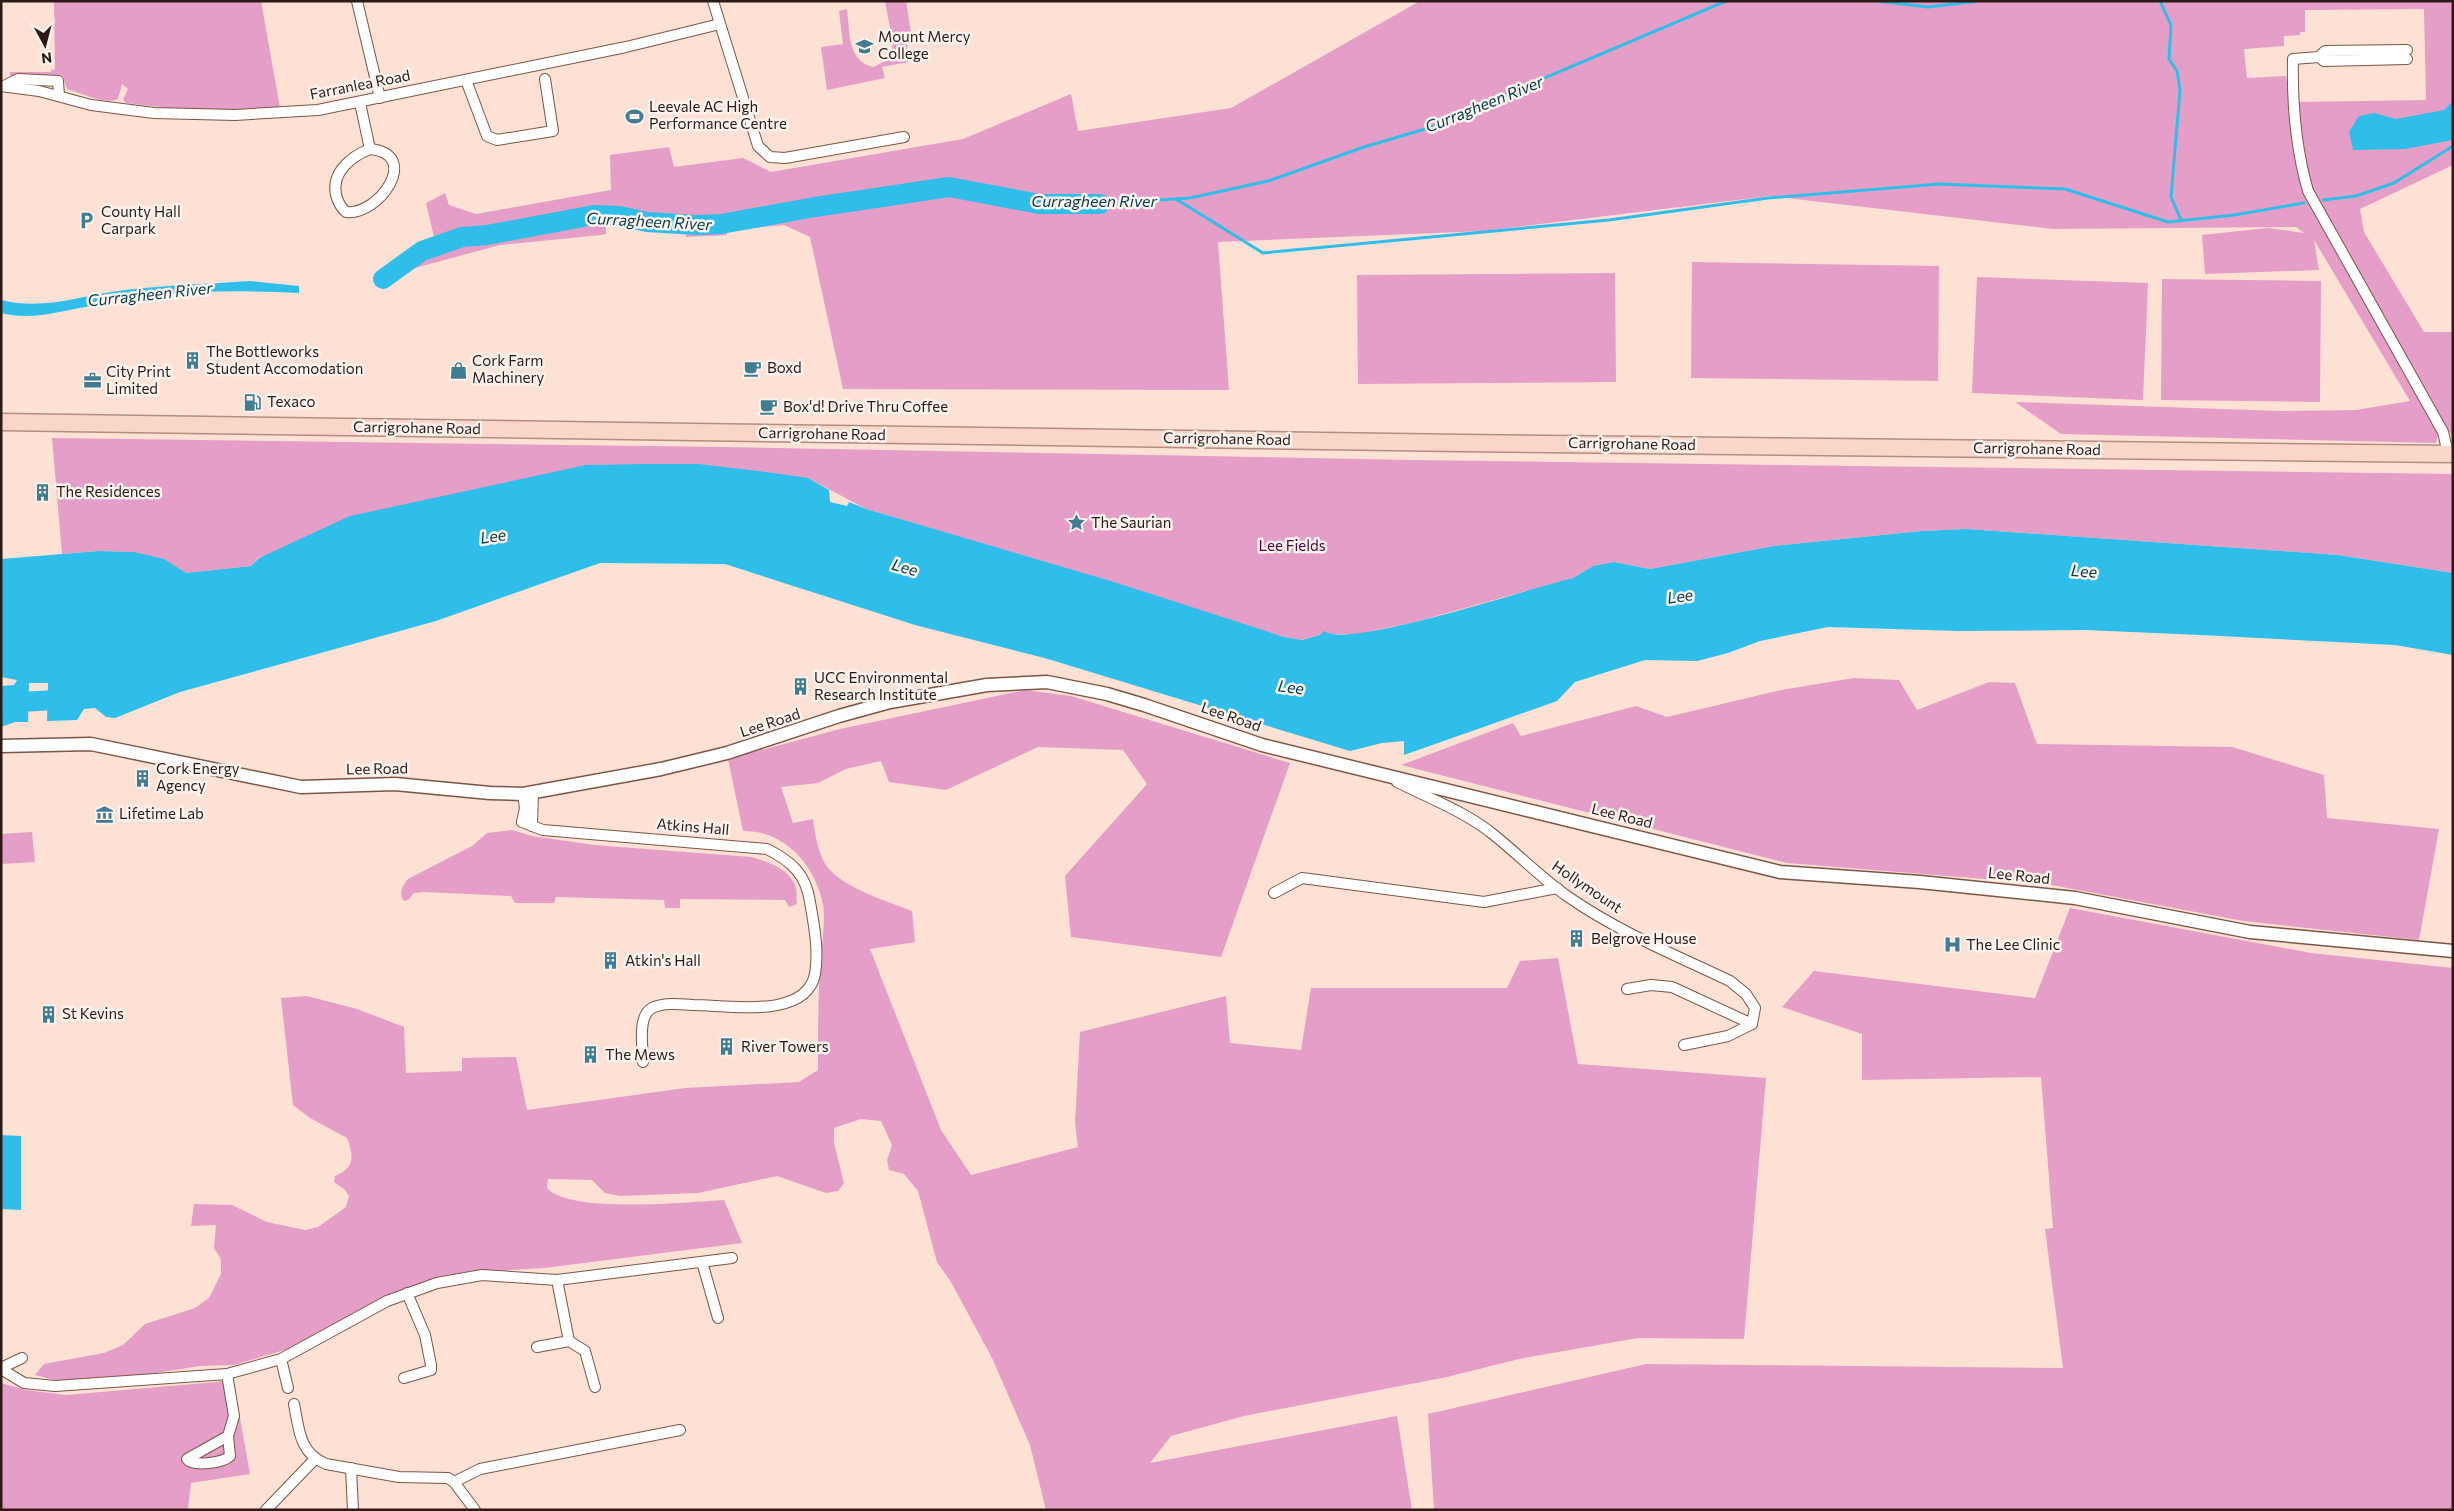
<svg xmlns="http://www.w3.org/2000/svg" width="2454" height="1511" font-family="Commissioner,sans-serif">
  <rect width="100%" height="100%" fill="#fde1d5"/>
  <g fill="#e59ec7">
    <path d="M54,1h207l19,107 -95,2 -59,-7 -3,-3 5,-11 -6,-5 -4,15c-14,6 -37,-6 -51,-10l-4,-12 -53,-1v-4h41v-2l4,-1z"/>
    <path d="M885,1h21l6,38 -5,6 1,17 -26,5 3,11 -58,12 -6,-43 22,-3 -4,-33 8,-2c3,23 0,53 27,58l16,-9 3,-14z"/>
    <path d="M1420,1h1033v164l-93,44 4,23 60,100h29v106l-141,-248 -8,-28 -7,-60 129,-2 -2,-91 -119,1v22h-5v3l-16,1v10l-40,3 3,29 39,-2 12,93 138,257 2,9 -2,8 -375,-9 -46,-32 266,9 75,-1 54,-9 -96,-161 5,30 -114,4 -3,-39 66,-7 36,5 -8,-6 -243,2 -283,-33 -286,35 -266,11 11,148 -386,-1 -33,-152 -26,-12 -57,6v4l-41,2v-3l-80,-11v11l-5,1 -101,10 -85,23 20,-27 -9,-38 19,-10 4,12 27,9 135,-24 -1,-35 59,-8 5,20 69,-9 28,14 192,-33 108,-45 7,37 153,-23z"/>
    <path d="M1692,262l247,4 -1,115 -247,-3z"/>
    <path d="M1615,273l1,109 -258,2 -1,-109z"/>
    <path d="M1977,277l171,6 -5,117 -171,-7z"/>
    <path d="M2162,279l159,2 -1,121 -159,-2z"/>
    <path d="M52,438l670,9 691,13 1040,14v99l-115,-18 -372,-26 -44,2 -148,15 -124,23 -36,-7 -21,4 -20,12 -158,44 -57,12h-35l-22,6 -17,-3 -418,-128 -58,-31 -549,79 -8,9 -65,7 -52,-21 -35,-1 -37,3z"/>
    <path d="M1854,678l45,2 18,30 72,-28 26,1 22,61 195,3 92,28 3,43 112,11 -20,111 -176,-19 -197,-37 -259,-21 -386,-98 112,-42 8,13 115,-30 31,11 114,-27z"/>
    <path d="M1025,690l46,6 219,67 -69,194 -150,-20 -6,-61 82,-92 -24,-34 -85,-3 -92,43 -57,-8 -8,-21 -35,8 -28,14 -37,4 12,36 20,-4c2,14 4,28 10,41 12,26 64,41 89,51l3,31 -45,7 71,181 30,45 107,-28 -3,-24 5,-91 146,-36 4,47 71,7 10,-62h196l13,-27 38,-3 20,106 188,14 -22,261 -106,-1 -119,21 -72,18 -203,39 -73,20 -21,27 247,-47 15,94h-366l-16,-65 -38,-87 -41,-76 -14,-20 -19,-71 -14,-17 -15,-4 -2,-10 5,-15 -11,-24 -20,-2 -27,9v15l10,40 -6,8 -12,2 -49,-17 -79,17 -78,3 -15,-3 -13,-13 -44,-1 -1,9c22,26 142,14 177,12l18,43 -198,25 -80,5 -26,5 -28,9 -25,11 -97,51 -54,16 -34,1 -70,11 -67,5 -28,-7 9,-11 60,-11 19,-8 22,-21 50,-16 14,-10 12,-24v-15l-7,-11 2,-23 -25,1 3,-22 38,1 35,17 38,8 13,-3 28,-20 3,-11 -4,-6 -11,-8 1,-6c20,-8 19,-20 12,-38l-37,-20 -17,-13 -12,-107 26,-2 50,13 47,18 2,46 56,-2v-13l54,-1 11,53 158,-22 114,-6 19,-12c0,-34 0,-69 2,-103 1,-18 6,-45 3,-62 -7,-39 -38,-75 -80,-74l-15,-72 112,-30z"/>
    <path d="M512,830l20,6 62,9 157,12c16,4 40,12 45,31 1,4 0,11 1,16l-8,3 -4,-7 -105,-1v9h-15l-1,-8 -108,-3 -2,6h-39l-4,-7 -87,-4 -10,1 -6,7 -4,1c-6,-8 -1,-16 4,-22l64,-33 15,-13z"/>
    <path d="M32,832l3,30 -34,2v-30z"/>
    <path d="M2070,908l241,45 142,15v542h-1019l-6,-96 218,-50 417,4 -18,-139 8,-1 -12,-151 -179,3v-46l-80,-27 32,-36 221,27z"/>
    <path d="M233,1379l17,95 -59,9 -3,27h-187v-127l25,7 40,5 150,-13z"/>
  </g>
  <g fill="#2ebee9">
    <path d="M2453,101v39l-48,9 -52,1 -4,-18 10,-16 15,-3 22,6 48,-9z"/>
    <path d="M250,281l49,5v7c-45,-2 -91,-3 -137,2 -24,3 -47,6 -71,11 -31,5 -59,15 -90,7v-13c44,11 80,-5 124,-10 42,-5 84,-6 125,-9z"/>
    <path d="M646,464h52l60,7 50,7 21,12 1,12 17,4 2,-4 17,7 248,73 170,55 18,3 18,-5 4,-4c22,19 213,-45 249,-53l20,-12 21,-4 36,7 124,-23 148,-15 44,-2 372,26 115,18v82l-58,-10 -195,-10 -115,-5 -126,1 -131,-4 -68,14 -32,12 -31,8 -52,-1 -70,22 -18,19 -153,54v-14l-22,2 -32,8 -302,-92 -133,-34 -190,-61 -125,-1 -164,58 -256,71 -65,26 -9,-1 -11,-9 -11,1 -7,11 -30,1 1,-38h-19l-1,39h-13l-14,5v-41l13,-1 3,-5 -16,-3v-118l98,-8 35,1 30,7 22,14 65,-7 8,-8 91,-42 236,-51z"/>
    <path d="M1,1135l20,1v74l-20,-1z"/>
  </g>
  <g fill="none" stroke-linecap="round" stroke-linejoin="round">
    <g stroke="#2ebee9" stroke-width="3">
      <path d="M1877,1l51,6 51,-6"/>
      <path d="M2160,1l11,24 -2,34 8,12 3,19 -9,107 10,23"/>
      <path d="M1176,199l87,54 346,-33 159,-22 171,-14 126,5 103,33 66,-7 70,-12"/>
      <path d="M2323,200l33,-4 38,-13 59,-37"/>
      <path d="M1100,204l90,-6 78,-17 96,-34 78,-23 62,-29 222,-94"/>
    </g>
    <g stroke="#2ebee9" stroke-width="20">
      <path d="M383,279l39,-28 40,-14 25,-2 107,-20 25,1 28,6 50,3 24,-1 94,-17 134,-20 90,17h61"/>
      <path d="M1,703l74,-4"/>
    </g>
    <defs>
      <g id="minor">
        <path d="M357,1l23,97"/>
        <path d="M713,1l45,145 12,11 15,1 119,-21"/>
        <path d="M2319,57l6,-6 82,-1"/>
        <path d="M2407,59l-83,2 -5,-4 -26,2c-1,44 3,90 15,132l135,241 5,22"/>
        <path d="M466,80l21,56 10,4 56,-9 -8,-52"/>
        <path d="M1,86l38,5 52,14 63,8 81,2 83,-5 308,-63 94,-23"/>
        <path d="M4,86l14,-7 40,2 1,15"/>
        <path d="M360,103l10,46"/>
        <path d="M370,149c52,5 9,67 -24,63 -6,-5 -8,-10 -10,-17 -5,-23 16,-39 34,-46z"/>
        <path d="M1397,782c32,16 69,30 97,53 25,20 47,43 73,61 50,35 108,59 163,85l16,13 9,14 -3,16 -80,-37 -21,-2 -24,4"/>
        <path d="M523,794l2,14 -3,14 21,8 224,19c24,12 39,25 43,53 4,23 9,48 5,72 -9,46 -87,31 -122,31 -13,-1 -29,-3 -41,3 -15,8 -9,40 -9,54"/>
        <path d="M532,826l1,-34"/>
        <path d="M1274,893l28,-15 182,24 73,-14"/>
        <path d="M1684,1045l44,-9 24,-12"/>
        <path d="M702,1262l16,56"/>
        <path d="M557,1280l12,61 16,10 10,36"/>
        <path d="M537,1347l32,-6"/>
        <path d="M281,1359l7,29"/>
        <path d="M1,1368l21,-10"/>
        <path d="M1,1369l23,14 31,3 172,-12 54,-15 106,-58 50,-18 45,-8 75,5 175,-22"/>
        <path d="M227,1374l7,42 -6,20 2,20c-7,7 -37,11 -43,3l41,-23"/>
        <path d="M404,1378l27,-8v-5l-6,-30 -18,-42"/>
        <path d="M294,1404c5,25 5,49 32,60l73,13 49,1 6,4 21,28"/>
        <path d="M351,1468l2,42"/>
        <path d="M454,1482l26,-13 200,-39"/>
        <path d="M266,1510l48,-50"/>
      </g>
      <path id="tertiary" d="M1,746l90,-2 210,43 94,-3 95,9 33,1 138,-25 66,-16 112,-37 51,-14 97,-17 60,-3 60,12 37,11 118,40 518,127 140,10 155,16 175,34 203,19"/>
      <path id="trunk" d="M1,422l1461,21 991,11"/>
    </defs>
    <use href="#minor" stroke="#7d5544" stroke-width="12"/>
    <use href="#tertiary" stroke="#7d5544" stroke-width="15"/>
    <use href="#trunk" stroke="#b18e80" stroke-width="19"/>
    <use href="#minor" stroke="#fff" stroke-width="10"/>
    <use href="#tertiary" stroke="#fff" stroke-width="12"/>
    <use href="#trunk" stroke="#fad6c8" stroke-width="16"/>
  </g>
  <defs>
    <symbol id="school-bare" viewBox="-9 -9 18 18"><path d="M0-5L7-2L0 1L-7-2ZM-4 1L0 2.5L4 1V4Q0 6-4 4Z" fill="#407d93" stroke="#fcf2ee" stroke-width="2.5" paint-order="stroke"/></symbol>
    <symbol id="stadium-bare" viewBox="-9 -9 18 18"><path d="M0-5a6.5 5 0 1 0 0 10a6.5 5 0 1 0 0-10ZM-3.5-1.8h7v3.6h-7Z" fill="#407d93" stroke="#fcf2ee" stroke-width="2.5" paint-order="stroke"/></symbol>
    <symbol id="parking-bare" viewBox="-9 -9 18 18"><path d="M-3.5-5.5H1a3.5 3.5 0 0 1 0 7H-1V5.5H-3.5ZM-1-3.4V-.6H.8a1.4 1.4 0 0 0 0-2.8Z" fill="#407d93" stroke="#fcf2ee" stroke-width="2.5" paint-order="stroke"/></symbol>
    <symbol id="building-bare" viewBox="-9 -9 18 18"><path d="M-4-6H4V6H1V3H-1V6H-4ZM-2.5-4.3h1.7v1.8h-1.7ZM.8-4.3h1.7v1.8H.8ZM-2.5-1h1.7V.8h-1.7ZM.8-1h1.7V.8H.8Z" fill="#407d93" stroke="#fcf2ee" stroke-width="2.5" paint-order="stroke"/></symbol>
    <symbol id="cafe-bare" viewBox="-9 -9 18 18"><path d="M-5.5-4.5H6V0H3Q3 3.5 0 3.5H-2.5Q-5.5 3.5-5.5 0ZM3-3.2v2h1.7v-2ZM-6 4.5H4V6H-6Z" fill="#407d93" stroke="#fcf2ee" stroke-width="2.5" paint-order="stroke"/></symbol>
    <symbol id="shop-bare" viewBox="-9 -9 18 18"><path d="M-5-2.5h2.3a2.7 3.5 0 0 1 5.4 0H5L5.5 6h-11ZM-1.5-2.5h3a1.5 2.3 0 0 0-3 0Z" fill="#407d93" stroke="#fcf2ee" stroke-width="2.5" paint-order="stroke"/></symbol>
    <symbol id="office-bare" viewBox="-9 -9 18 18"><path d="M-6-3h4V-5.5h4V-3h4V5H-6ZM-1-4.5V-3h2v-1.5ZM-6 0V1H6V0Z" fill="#407d93" stroke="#fcf2ee" stroke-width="2.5" paint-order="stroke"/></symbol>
    <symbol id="fuel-bare" viewBox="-9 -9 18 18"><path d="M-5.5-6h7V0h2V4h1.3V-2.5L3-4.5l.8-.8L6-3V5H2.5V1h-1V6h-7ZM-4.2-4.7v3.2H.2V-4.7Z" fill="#407d93" stroke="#fcf2ee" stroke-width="2.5" paint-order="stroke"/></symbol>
    <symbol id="sight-bare" viewBox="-9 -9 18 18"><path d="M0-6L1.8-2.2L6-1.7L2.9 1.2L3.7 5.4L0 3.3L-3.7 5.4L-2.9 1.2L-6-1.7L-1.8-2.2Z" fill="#407d93" stroke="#fcf2ee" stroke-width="2.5" paint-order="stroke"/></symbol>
    <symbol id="museum-bare" viewBox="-9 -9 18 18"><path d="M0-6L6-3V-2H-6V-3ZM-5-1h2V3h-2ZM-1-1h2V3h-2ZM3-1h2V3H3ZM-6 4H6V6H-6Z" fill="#407d93" stroke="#fcf2ee" stroke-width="2.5" paint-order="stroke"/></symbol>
    <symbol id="hospital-bare" viewBox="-9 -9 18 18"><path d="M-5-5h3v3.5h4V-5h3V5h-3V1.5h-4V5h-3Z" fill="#407d93" stroke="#fcf2ee" stroke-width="2.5" paint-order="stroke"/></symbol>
  </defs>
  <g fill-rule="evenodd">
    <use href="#school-bare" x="852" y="34" width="25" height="25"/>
    <use href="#stadium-bare" x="622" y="104" width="25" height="25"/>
    <use href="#parking-bare" x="74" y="208" width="25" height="25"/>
    <use href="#building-bare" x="180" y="348" width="25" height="25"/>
    <use href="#cafe-bare" x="740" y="356" width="25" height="25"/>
    <use href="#shop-bare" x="446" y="358" width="25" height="25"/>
    <use href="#office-bare" x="80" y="368" width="25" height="25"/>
    <use href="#fuel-bare" x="240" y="390" width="25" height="25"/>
    <use href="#cafe-bare" x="756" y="394" width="25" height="25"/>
    <use href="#building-bare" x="30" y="480" width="25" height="25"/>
    <use href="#sight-bare" x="1064" y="510" width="25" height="25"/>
    <use href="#building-bare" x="788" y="674" width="25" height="25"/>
    <use href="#building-bare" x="130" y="766" width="25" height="25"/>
    <use href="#museum-bare" x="92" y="802" width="25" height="25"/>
    <use href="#building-bare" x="1564" y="926" width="25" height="25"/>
    <use href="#hospital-bare" x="1940" y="932" width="25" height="25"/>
    <use href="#building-bare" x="598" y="948" width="25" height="25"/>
    <use href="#building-bare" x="36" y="1002" width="25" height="25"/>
    <use href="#building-bare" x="714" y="1034" width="25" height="25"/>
    <use href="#building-bare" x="578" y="1042" width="25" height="25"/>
  </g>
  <g text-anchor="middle" stroke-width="5" stroke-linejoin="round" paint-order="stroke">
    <g font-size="15" fill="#2c1b14" stroke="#fcf2ee" text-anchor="start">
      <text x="878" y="42">Mount Mercy<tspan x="878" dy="17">College</tspan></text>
      <text x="649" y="112">Leevale AC High<tspan x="649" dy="17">Performance Centre</tspan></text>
      <text x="101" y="217">County Hall<tspan x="101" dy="17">Carpark</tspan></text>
      <text x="206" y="357">The Bottleworks<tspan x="206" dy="17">Student Accomodation</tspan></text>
      <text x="472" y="366">Cork Farm<tspan x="472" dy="17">Machinery</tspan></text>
      <text x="767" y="373">Boxd</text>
      <text x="106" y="377">City Print<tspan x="106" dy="17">Limited</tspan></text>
      <text x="267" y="407">Texaco</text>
      <text x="783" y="412">Box'd! Drive Thru Coffee</text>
      <text x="56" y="497">The Residences</text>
      <text x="1091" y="528">The Saurian</text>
      <text x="814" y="683">UCC Environmental<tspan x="814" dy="17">Research Institute</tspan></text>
      <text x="156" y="774">Cork Energy<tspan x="156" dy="17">Agency</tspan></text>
      <text x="119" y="819">Lifetime Lab</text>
      <text x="1591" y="944">Belgrove House</text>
      <text x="1966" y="950">The Lee Clinic</text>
      <text x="625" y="966">Atkin's Hall</text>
      <text x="62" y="1019">St Kevins</text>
      <text x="741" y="1052">River Towers</text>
      <text x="605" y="1060">The Mews</text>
    </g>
    <g font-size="15" fill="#2c1b14" stroke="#fcf2ee">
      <text transform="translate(360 85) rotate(-11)" y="5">Farranlea Road</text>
      <text transform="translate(417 428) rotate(1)" y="5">Carrigrohane Road</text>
      <text transform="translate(822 434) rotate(1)" y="5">Carrigrohane Road</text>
      <text transform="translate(1227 439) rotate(1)" y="5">Carrigrohane Road</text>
      <text transform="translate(1632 444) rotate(1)" y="5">Carrigrohane Road</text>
      <text transform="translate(2037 449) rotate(1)" y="5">Carrigrohane Road</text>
      <text transform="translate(1231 717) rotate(19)" y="5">Lee Road</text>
      <text transform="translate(770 723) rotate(-18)" y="5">Lee Road</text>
      <text transform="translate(377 769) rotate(-1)" y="5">Lee Road</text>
      <text transform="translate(1622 816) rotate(14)" y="5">Lee Road</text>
      <text transform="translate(693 827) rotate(5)" y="5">Atkins Hall</text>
      <text transform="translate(2019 876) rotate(6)" y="5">Lee Road</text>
      <text transform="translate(1587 887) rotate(34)" y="5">Hollymount</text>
    </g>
    <g font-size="15" fill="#54003c" stroke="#fcf2ee">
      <text x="1292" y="551">Lee Fields</text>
    </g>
    <g font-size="16" font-style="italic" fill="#003d4e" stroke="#fcf2ee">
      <text transform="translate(1484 104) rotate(-22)" y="6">Curragheen River</text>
      <text x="1094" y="207">Curragheen River</text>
      <text transform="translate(649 221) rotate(3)" y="6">Curragheen River</text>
      <text transform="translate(150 294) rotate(-6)" y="6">Curragheen River</text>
      <text transform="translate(493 536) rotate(-8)" y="6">Lee</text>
      <text transform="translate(905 567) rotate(16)" y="6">Lee</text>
      <text transform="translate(2084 571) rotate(4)" y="6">Lee</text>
      <text transform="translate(1680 596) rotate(-8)" y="6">Lee</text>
      <text transform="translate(1291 687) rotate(7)" y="6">Lee</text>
    </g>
  </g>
  <rect width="2454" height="1511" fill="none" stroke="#2c1b14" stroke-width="5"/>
  <g transform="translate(45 45) rotate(173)" stroke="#fcf2ee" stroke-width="4" paint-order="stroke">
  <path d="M0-4L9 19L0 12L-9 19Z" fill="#2c1b14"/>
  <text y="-8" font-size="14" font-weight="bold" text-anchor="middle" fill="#2c1b14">N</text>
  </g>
</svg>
